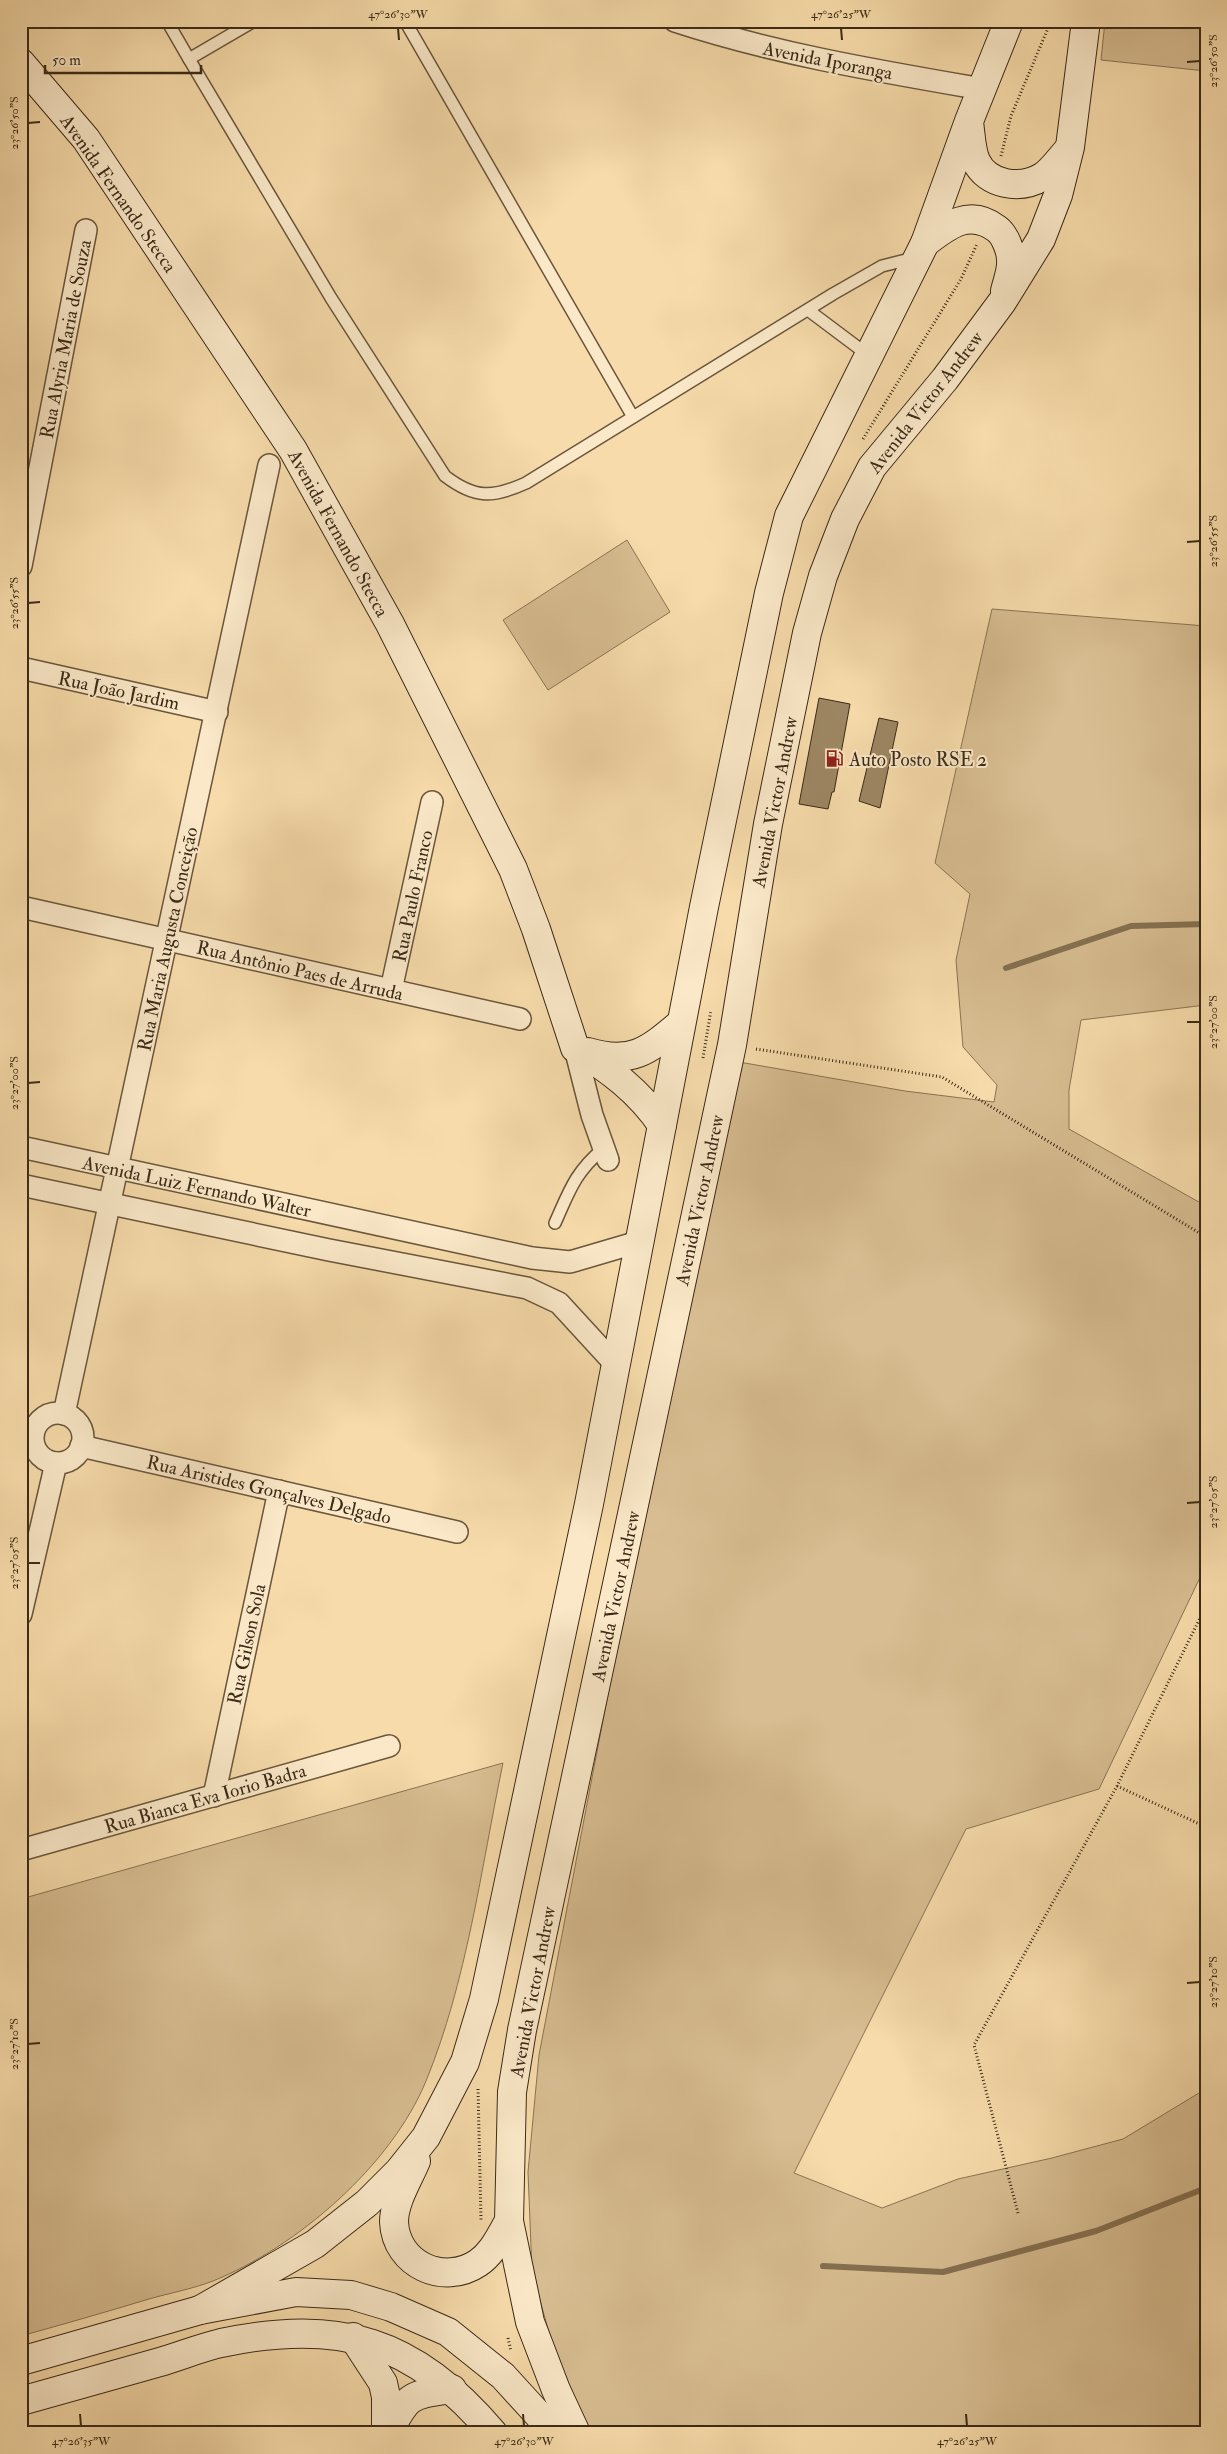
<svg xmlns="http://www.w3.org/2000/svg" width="1227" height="2454" font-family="'IM FELL Double Pica',serif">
  <rect width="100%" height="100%" fill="#f7dbaa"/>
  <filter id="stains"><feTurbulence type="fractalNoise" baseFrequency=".004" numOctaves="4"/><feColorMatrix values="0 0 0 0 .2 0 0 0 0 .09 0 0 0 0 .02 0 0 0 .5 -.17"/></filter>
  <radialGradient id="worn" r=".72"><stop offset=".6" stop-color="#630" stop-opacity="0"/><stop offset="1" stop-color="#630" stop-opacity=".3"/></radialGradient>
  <g fill="#d7bd91" stroke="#897454">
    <path d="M1105,21h101v50l-105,-11z"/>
    <path d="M627,540l43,72 -122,78 -45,-70z"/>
    <path d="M992,609l214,17v379l-125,15 -12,70v39l137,77v359l-107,224 -133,40 -172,344 88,35 76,-29 94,-21 71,-19 76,-46 7,-1v341h-615l-35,-76 -24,-85 -4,-100 11,-117 83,-434 117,-559 166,29 89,11 3,-17 -34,-38 -7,-87 14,-66 -35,-31z"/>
    <path d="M503,1763c-22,106 -36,218 -77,318 -35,85 -129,166 -213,200 -21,8 -43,12 -64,18 -43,13 -85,25 -128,37v-437z"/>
  </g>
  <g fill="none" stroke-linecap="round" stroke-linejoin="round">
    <g stroke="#857051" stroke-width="6">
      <path d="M1006,968l125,-42 75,-2"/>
      <path d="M823,2266l120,6 153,-41 110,-43"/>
    </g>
  </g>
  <g fill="#9d8663" stroke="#3b2a17">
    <path d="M819,698l31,6 -16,88h-2l-4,17 -29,-5z"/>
    <path d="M879,718l19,4 -18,86 -21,-7z"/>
  </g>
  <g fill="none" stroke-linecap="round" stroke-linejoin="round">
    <defs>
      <g id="lane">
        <path d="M167,21l22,38 65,-38"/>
        <path d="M405,21l228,396"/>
        <path d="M189,59l142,239 114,178c30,23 48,22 81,7l307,-189 49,-28 32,-8"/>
        <path d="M808,310l60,45"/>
        <path d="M555,1223c14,-31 20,-51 48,-74"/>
      </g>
      <g id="street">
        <path d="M675,21c101,33 203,50 307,68"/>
        <path d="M21,566l65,-336"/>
        <path d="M21,668l196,44"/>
        <path d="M21,907l499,112"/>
        <path d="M391,990l41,-188"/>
        <path d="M575,1048l17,67 16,45"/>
        <path d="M21,1147l511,111 38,4 68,-20"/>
        <path d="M21,1185l308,65 198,38 32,15 56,61"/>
        <circle cx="58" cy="1438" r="25"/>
        <path d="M64,1414l205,-949"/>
        <path d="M81,1446l376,86"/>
        <path d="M21,1614l35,-151"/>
        <path d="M214,1796l65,-305"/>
        <path d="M21,1850l368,-104"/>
      </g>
      <g id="secondary">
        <path d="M21,63l65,76 207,311 97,174 123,245 23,60 39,119c34,21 64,43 87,77"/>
        <path d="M969,123c2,11 2,27 7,38 11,24 44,29 66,16 10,-6 19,-20 27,-28"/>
        <path d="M925,243c23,-18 45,-35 72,-14 8,6 14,22 14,31 1,10 -4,22 -6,31"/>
        <path d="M588,1052c43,13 60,-1 92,-28"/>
        <path d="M416,2161c-8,19 -22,41 -22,61 2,43 50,64 84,41 15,-10 22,-27 31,-42"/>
        <path d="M200,2310l115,-66 52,-41 32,-32 27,-34 39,-75 19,-63 105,-495 115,-597 65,-314 20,-77 136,-273 44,-122 40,-100"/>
        <path d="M353,2337l30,46 3,14v36"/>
        <path d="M21,2361l179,-51 96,-18 55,3 40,12 57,25 55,44 52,57"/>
        <path d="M21,2401c46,-13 93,-26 139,-39 20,-6 40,-14 61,-19 118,-25 194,-3 272,90"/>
        <path d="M388,2433c20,-39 22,-38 64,-44"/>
        <path d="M576,2433l-20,-43 -26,-68 -21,-101 3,-129 10,-62 210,-985 36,-221 39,-191 16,-57 22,-57 27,-52 73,-88 57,-77 39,-63 17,-44 12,-48 16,-126"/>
      </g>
    </defs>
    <use href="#lane" stroke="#6a563c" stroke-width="14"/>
    <use href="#street" stroke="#6a563c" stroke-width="24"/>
    <use href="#secondary" stroke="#3b2a17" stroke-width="30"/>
    <g stroke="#3b2a17" stroke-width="3" stroke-dasharray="1 2.5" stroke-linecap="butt">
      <path d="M1001,156l10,-40 40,-95"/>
      <path d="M863,439l98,-160 16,-35"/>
      <path d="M756,1049l186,28 264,160"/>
      <path d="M703,1058l8,-48"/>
      <path d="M1117,1786l89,41"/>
      <path d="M478,2089l3,131"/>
      <path d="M1018,2213l-44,-168 143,-259 89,-180"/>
      <path d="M508,2338l3,13"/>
    </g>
    <use href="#lane" stroke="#fae8c8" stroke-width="11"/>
    <use href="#street" stroke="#fae8c8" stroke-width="21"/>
    <use href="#secondary" stroke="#fae8c8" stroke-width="28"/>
  </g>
  <path fill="none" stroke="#3b2a17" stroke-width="2" d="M398,28l1,12M841,28l1,12M1187,62l13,-1M28,123l12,-1M1187,542l13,-1M28,603l12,-1M1187,1022h13M28,1083l12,-1M1187,1503l13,-1M28,1563h12M1187,1983l13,-1M28,2044l12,-1M80,2414l1,12M523,2414l1,12M966,2414l1,12"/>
  <defs>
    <symbol id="fuel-bare" viewBox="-9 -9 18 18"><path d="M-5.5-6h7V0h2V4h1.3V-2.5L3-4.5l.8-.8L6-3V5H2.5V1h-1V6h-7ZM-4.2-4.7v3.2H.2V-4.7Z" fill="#8f2418" stroke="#fae8c8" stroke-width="2.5" paint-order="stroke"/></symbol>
  </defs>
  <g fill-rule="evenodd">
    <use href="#fuel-bare" x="822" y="746" width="25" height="25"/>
  </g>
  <g text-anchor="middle" stroke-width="4" stroke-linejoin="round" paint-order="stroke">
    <g font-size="19" fill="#3b2a17" stroke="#fae8c8">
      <text transform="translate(828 60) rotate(11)" y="7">Avenida Iporanga</text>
      <text transform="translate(119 193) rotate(55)" y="7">Avenida Fernando Stecca</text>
      <text transform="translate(65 339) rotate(-79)" y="7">Rua Alyria Maria de Souza</text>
      <text transform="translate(925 402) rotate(-52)" y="7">Avenida Victor Andrew</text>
      <text transform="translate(339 533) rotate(61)" y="7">Avenida Fernando Stecca</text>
      <text transform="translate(119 690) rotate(12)" y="7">Rua João Jardim</text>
      <text transform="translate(774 802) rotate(-79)" y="7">Avenida Victor Andrew</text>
      <text transform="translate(412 896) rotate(-78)" y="7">Rua Paulo Franco</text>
      <text transform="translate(167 939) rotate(-78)" y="7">Rua Maria Augusta Conceição</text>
      <text transform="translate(300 970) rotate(13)" y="7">Rua Antônio Paes de Arruda</text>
      <text transform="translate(197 1186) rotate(12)" y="7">Avenida Luiz Fernando Walter</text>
      <text transform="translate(699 1200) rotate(-78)" y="7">Avenida Victor Andrew</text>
      <text transform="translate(269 1489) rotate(13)" y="7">Rua Aristides Gonçalves Delgado</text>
      <text transform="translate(615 1596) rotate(-78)" y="7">Avenida Victor Andrew</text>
      <text transform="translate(246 1644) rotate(-78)" y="7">Rua Gilson Sola</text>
      <text transform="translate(205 1798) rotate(-16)" y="7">Rua Bianca Eva Iorio Badra</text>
      <text transform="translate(532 1992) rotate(-79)" y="7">Avenida Victor Andrew</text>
    </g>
    <g font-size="19" fill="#3b2a17" stroke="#fae8c8" text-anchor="start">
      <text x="849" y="766">Auto Posto RSE 2</text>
    </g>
  </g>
  <rect width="1227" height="2454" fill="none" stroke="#f7dbaa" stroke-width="55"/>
  <path d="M45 65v8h156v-8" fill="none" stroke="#3b2a17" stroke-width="2.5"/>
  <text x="52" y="65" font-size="15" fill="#3b2a17" stroke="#fae8c8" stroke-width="4" paint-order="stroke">50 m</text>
  <rect x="28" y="28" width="1172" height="2398" fill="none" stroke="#3b2a17" stroke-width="2"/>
  <g font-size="12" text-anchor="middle" fill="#3b2a17">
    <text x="398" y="18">47°26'30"W</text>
    <text x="841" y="18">47°26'25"W</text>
    <text transform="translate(1213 61) rotate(-90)" y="4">23°26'50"S</text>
    <text transform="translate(14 123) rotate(-90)" y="4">23°26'50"S</text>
    <text transform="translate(1213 541) rotate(-90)" y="4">23°26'55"S</text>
    <text transform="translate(14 603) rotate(-90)" y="4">23°26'55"S</text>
    <text transform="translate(1213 1022) rotate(-90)" y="4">23°27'00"S</text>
    <text transform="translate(14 1083) rotate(-90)" y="4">23°27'00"S</text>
    <text transform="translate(1213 1502) rotate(-90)" y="4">23°27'05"S</text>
    <text transform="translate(14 1563) rotate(-90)" y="4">23°27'05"S</text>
    <text transform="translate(1213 1982) rotate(-90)" y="4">23°27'10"S</text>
    <text transform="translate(14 2044) rotate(-90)" y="4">23°27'10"S</text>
    <text x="81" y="2445">47°26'35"W</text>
    <text x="524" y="2445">47°26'30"W</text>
    <text x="967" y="2445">47°26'25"W</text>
  </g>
  <rect width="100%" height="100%" filter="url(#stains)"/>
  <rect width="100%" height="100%" fill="url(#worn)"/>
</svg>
